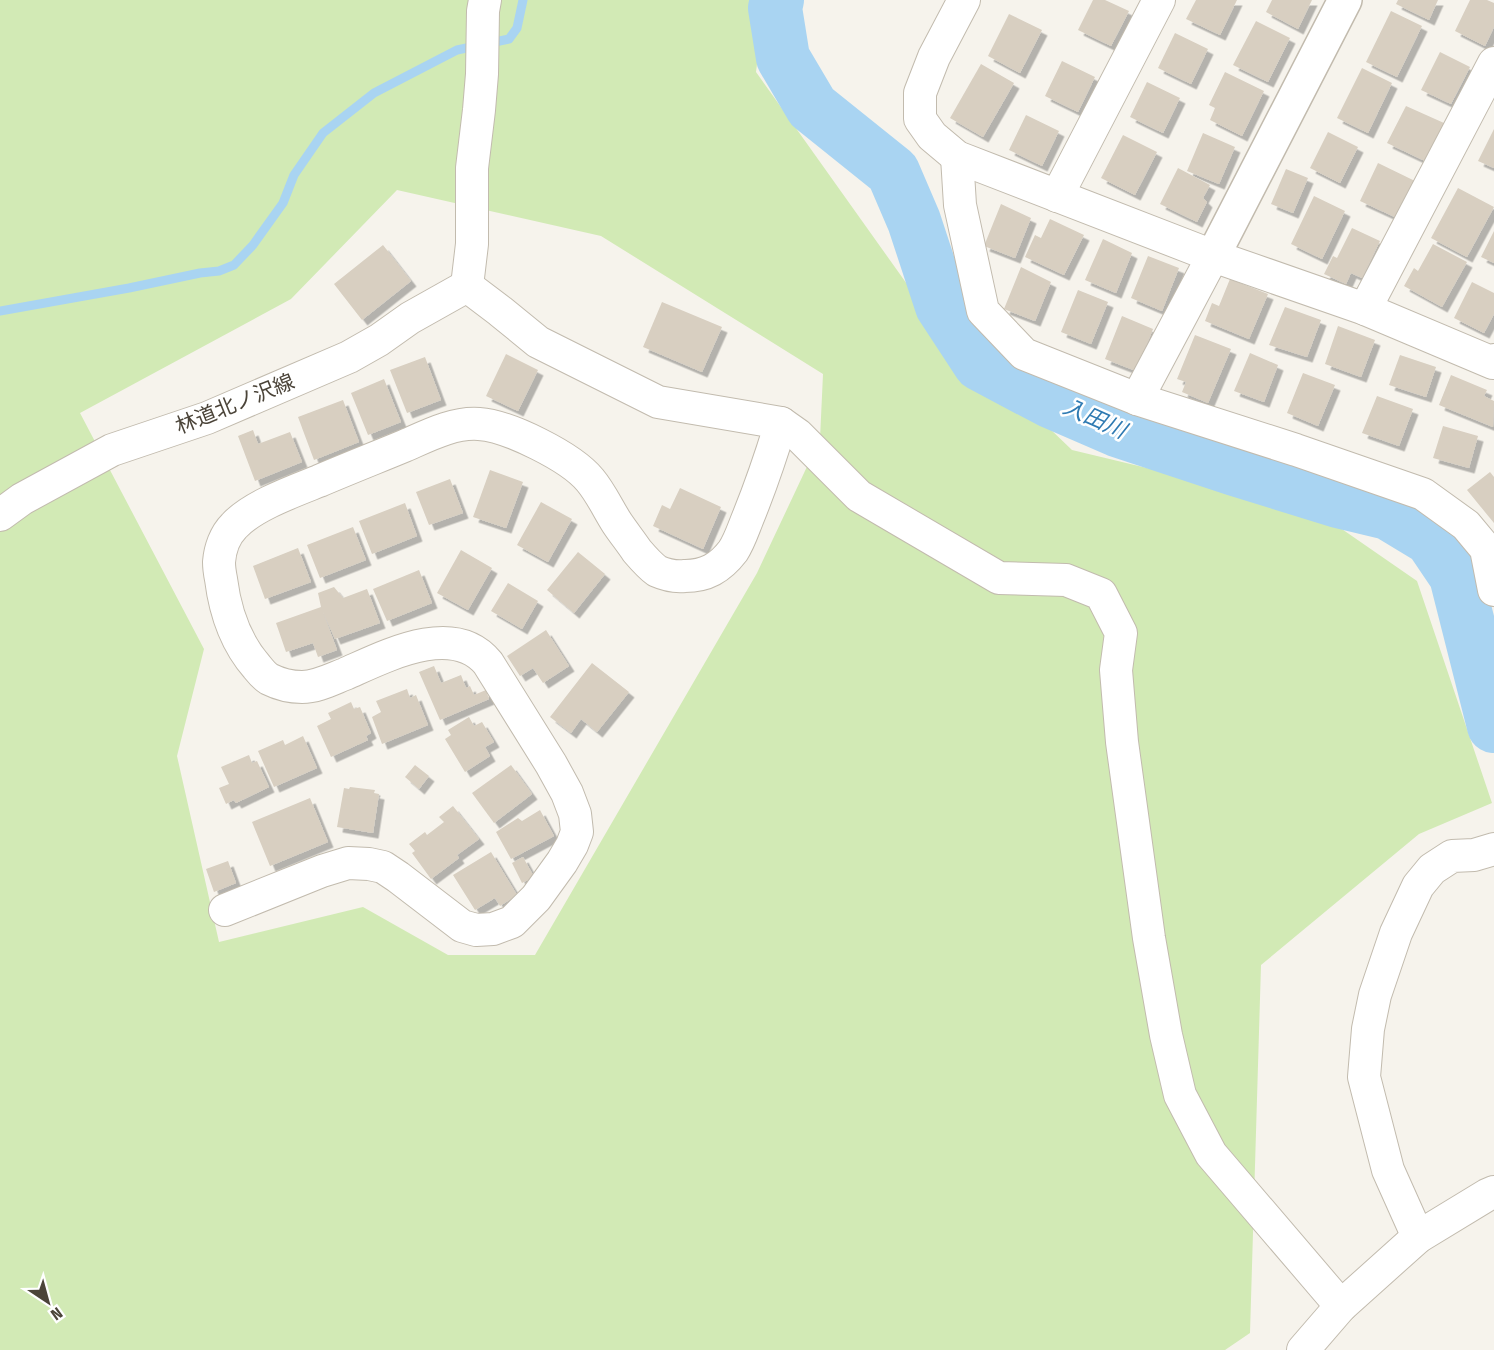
<svg xmlns="http://www.w3.org/2000/svg" width="1494" height="1350" font-family="'Fira Sans Condensed','Noto Sans JP',sans-serif">
  <defs>
    <filter id="shadow"><feDropShadow dx="5.5" dy="5.5" stdDeviation="0" flood-color="#0004"/></filter>
  </defs>
  <rect width="100%" height="100%" fill="#f6f3ec"/>
  <path fill="#d2eab5" fill-rule="evenodd" d="M0,0h765l-9,72 168,236 148,142 238,57 107,74 75,222 -73,31 -158,131 -11,368 -25,17h-1225zM397,190l204,46 222,138 -3,65 -63,134 -222,382h-87l-85,-48 -144,35 -42,-186 27,-107 -124,-236 211,-114z"/>
  <g fill="none" stroke-linecap="round" stroke-linejoin="round">
    <path stroke="#a9d4f2" stroke-width="9" d="M0,311l129,-23 71,-15 19,-2 15,-6 19,-20 30,-42 11,-28 29,-42 51,-40 83,-43 52,-11 8,-11 6,-28"/>
    <path stroke="#a9d4f2" stroke-width="54" d="M777,0l-2,8 8,50 29,49 81,65 21,49 28,85 38,58 70,37 67,29 118,39 103,32 50,12 43,26 25,37 38,150"/>
  </g>
  <g fill="#d8cfc1" filter="url(#shadow)">
    <path d="M1093,0h12l24,11 -18,35 -33,-16z"/>
    <path d="M1196,0h41l-17,35 -34,-16z"/>
    <path d="M1272,0h40l-14,29 -32,-17z"/>
    <path d="M1398,0h40l-9,20 -33,-16z"/>
    <path d="M1470,0h17l7,3v24l-9,19 -30,-15z"/>
    <path d="M1391,11l31,15 -25,51 -31,-15z"/>
    <path d="M1009,14l33,16 -22,43 -32,-17z"/>
    <path d="M1256,21l34,17 -22,44 -35,-17z"/>
    <path d="M1175,33l33,16 -17,35 -33,-16z"/>
    <path d="M1440,52l30,15 -19,37 -30,-14z"/>
    <path d="M1062,61l33,16 -17,35 -33,-16z"/>
    <path d="M981,64l33,19 -31,54 -33,-19z"/>
    <path d="M1362,68l30,15 -24,50 -31,-15z"/>
    <path d="M1225,72l39,19 -22,45 -32,-16 5,-12 -6,-3z"/>
    <path d="M1147,82l33,16 -17,35 -33,-16z"/>
    <path d="M1406,106l38,17 -19,38 -38,-18z"/>
    <path d="M1026,115l33,16 -17,35 -33,-16z"/>
    <path d="M1494,129v39l-16,-7z"/>
    <path d="M1328,132l30,15 -18,36 -30,-15z"/>
    <path d="M1203,133l32,14 -16,37 -32,-13z"/>
    <path d="M1123,135l34,17 -22,43 -34,-17z"/>
    <path d="M1378,163l37,18 -18,37 -37,-17z"/>
    <path d="M1178,168l32,17 -7,13 4,4 -10,20 -37,-18z"/>
    <path d="M1286,169l22,9 -15,35 -22,-9z"/>
    <path d="M1458,188l36,19 -27,50 -36,-19z"/>
    <path d="M1314,196l31,15 -23,48 -31,-15z"/>
    <path d="M1001,204l30,14 -16,40 -31,-12z"/>
    <path d="M1050,219l34,16 -20,40 -39,-18 10,-22 6,3z"/>
    <path d="M1352,228l28,13 -18,37 -11,-5 -5,11 -22,-10 9,-18 4,2z"/>
    <path d="M1494,231v32l-13,-6z"/>
    <path d="M1103,239l29,14 -16,40 -31,-13z"/>
    <path d="M1433,244l34,18 -25,45 -38,-21 10,-18 4,3z"/>
    <path d="M383,245l28,36 -49,39 -28,-36z"/>
    <path d="M1148,256l31,12 -17,43 -31,-13z"/>
    <path d="M1021,267l30,15 -16,39 -31,-12z"/>
    <path d="M1230,279l38,15 -19,45 -44,-18 7,-18 7,3z"/>
    <path d="M1472,282l22,11v21l-10,19 -30,-15z"/>
    <path d="M1078,290l30,12 -17,42 -30,-12z"/>
    <path d="M662,302l60,25 -20,45 -59,-25z"/>
    <path d="M1285,307l36,13 -14,37 -38,-12z"/>
    <path d="M1122,316l31,13 -17,42 -31,-12z"/>
    <path d="M1338,326l37,14 -14,37 -36,-13z"/>
    <path d="M1195,335l36,14 -23,54 -26,-11 4,-10 -9,-3z"/>
    <path d="M1250,353l28,12 -14,37 -30,-11z"/>
    <path d="M506,354l32,16 -20,41 -32,-15z"/>
    <path d="M1400,355l36,12 -10,30 -37,-12z"/>
    <path d="M425,357l16,43 -34,13 -17,-43z"/>
    <path d="M1303,373l32,12 -17,41 -31,-13z"/>
    <path d="M1451,375l36,15 -3,6 10,5 -1,26 -54,-22z"/>
    <path d="M384,379l17,43 -33,13 -17,-42z"/>
    <path d="M1377,396l36,13 -14,37 -37,-13z"/>
    <path d="M343,400l16,42 -45,18 -16,-43z"/>
    <path d="M1443,426l35,10 -9,32 -36,-10z"/>
    <path d="M253,430l5,14 32,-12 12,30 -47,19 -17,-45z"/>
    <path d="M490,470l33,12 -17,46 -33,-11z"/>
    <path d="M1490,472l4,5v46l-27,-33z"/>
    <path d="M450,479l13,34 -34,12 -13,-33z"/>
    <path d="M680,488l41,19 -18,42 -50,-23 9,-21 8,4z"/>
    <path d="M541,502l31,17 -24,43 -31,-17z"/>
    <path d="M405,503l12,33 -45,18 -13,-33z"/>
    <path d="M353,527l13,33 -46,18 -13,-33z"/>
    <path d="M298,548l13,34 -46,17 -12,-33z"/>
    <path d="M461,550l31,18 -24,42 -31,-17z"/>
    <path d="M578,552l27,22 -31,39 -27,-23z"/>
    <path d="M419,570l13,33 -45,18 -14,-32z"/>
    <path d="M508,583l30,18 -16,28 -31,-18z"/>
    <path d="M334,587l9,11 24,-9 13,34 -45,16 -12,-27 14,38 -19,7 -5,-14 -27,9 -10,-29 45,-16 -3,-14z"/>
    <path d="M546,630l23,36 -26,17 -10,-15 -13,8 -13,-20z"/>
    <path d="M592,663l37,29 -32,40 -16,-13 -10,14 -21,-16z"/>
    <path d="M434,666l7,17 20,-8 5,13 4,-2 4,9 12,-5 3,9 -49,21 -21,-48z"/>
    <path d="M407,689l3,9 6,-3 12,30 -46,19 -10,-27 9,-5 -5,-11z"/>
    <path d="M351,702l3,7 6,-2 11,26 -5,3 2,4 -37,17 -14,-31 14,-7 -3,-6z"/>
    <path d="M469,717l5,9 8,-4 12,20 -9,5 5,9 -25,16 -20,-33 6,-4 -3,-5z"/>
    <path d="M303,736l14,32 -43,19 -16,-36 25,-11 2,5z"/>
    <path d="M249,755l3,8 5,-2 12,26 -33,16 -2,-3 -8,4 -7,-16 10,-4 -8,-17z"/>
    <path d="M415,765l14,11 -10,13 -14,-12z"/>
    <path d="M511,765l21,29 -38,29 -22,-30z"/>
    <path d="M350,787l25,3 -1,3 5,1 -6,39 -36,-6 7,-39 5,1z"/>
    <path d="M310,798l18,44 -58,24 -18,-44z"/>
    <path d="M453,806l26,33 -22,16 2,3 -28,21 -19,-26 3,-2 -6,-7 16,-12 2,3 17,-13 -5,-5z"/>
    <path d="M540,810l14,26 -43,23 -15,-27 22,-14 4,3z"/>
    <path d="M491,852l26,43 -17,11 -5,-8 -20,12 -22,-35z"/>
    <path d="M523,857l11,20 -12,6 -10,-20z"/>
    <path d="M228,861l8,22 -22,9 -8,-23z"/>
  </g>
  <g fill="none" stroke-linecap="round" stroke-linejoin="round">
    <defs>
      <g id="minor">
        <path d="M964,0l-30,57 -14,36v26l12,17 25,21 256,99 152,53 128,54 1,-3"/>
        <path d="M957,157l3,48 23,106 41,43 113,45 159,51 127,44 43,31 20,24 8,41"/>
        <path d="M1057,196l102,-196"/>
        <path d="M467,286l33,25 38,31 120,60 123,21 17,12 61,61 140,82 67,2 35,14 20,39 -5,37 6,72 27,196 17,97 14,60 31,59 130,152"/>
        <path d="M467,286l5,-42v-76l7,-58 3,-36 1,-63 2,-11"/>
        <path d="M1365,309l129,-246"/>
        <path d="M1137,399l76,-143"/>
        <path d="M0,515l22,-16 90,-49 95,-32 142,-61 30,-17 31,-22 57,-32"/>
        <path d="M225,910l97,-39 26,-8 21,1 14,3 15,10 64,49 14,4 17,-1 19,-7 24,-24 26,-36 10,-17 5,-13 -2,-18 -8,-21 -16,-29 -63,-101c-35,-43 -104,-6 -143,11 -13,5 -28,13 -43,13 -11,0 -23,-3 -33,-8 -5,-3 -8,-7 -12,-12 -22,-25 -32,-56 -36,-88 -1,-5 -2,-12 -2,-17 1,-13 6,-27 15,-36 18,-20 60,-35 85,-45 28,-12 56,-23 85,-35 23,-10 49,-24 75,-22 30,2 92,33 111,56 11,13 18,29 27,43 6,9 14,19 20,28 6,7 13,15 20,20 9,4 19,6 28,5 21,0 35,-8 48,-25 6,-9 10,-21 14,-31 13,-32 24,-64 34,-97"/>
        <path d="M1418,1237l-30,-67 -24,-93 4,-48 7,-34 21,-62 22,-47 14,-17 20,-13 22,-1 20,-6"/>
        <path d="M1303,1350l38,-44 77,-69 69,-42 7,-3"/>
      </g>
      <path id="tertiary" d="M1213,256l132,-256"/>
    </defs>
    <use href="#minor" stroke="#c2bbae" stroke-width="34"/>
    <use href="#tertiary" stroke="#c2bbae" stroke-width="36"/>
    <use href="#minor" stroke="#fff" stroke-width="32"/>
    <use href="#tertiary" stroke="#fff" stroke-width="33"/>
  </g>
  <g text-anchor="middle" stroke-width="5" stroke-linejoin="round" paint-order="stroke">
    <g font-size="21" fill="#4b4439" stroke="#fff">
      <text transform="translate(235 404) rotate(-22)" y="7">林道北ノ沢線</text>
    </g>
    <g font-size="22" font-style="italic" fill="#2e7ab2" stroke="#fff">
      <text transform="translate(1095 418) rotate(24)" y="8">入田川</text>
    </g>
  </g>
  <g transform="translate(48 1302) rotate(144)" stroke="#ffffff" stroke-width="4.5" paint-order="stroke">
  <path d="M0-4.5L10 22L0 15L-10 22Z" fill="#4b4439"/>
  <text y="-9" font-size="16" font-weight="bold" text-anchor="middle" fill="#4b4439">N</text>
  </g>
</svg>
